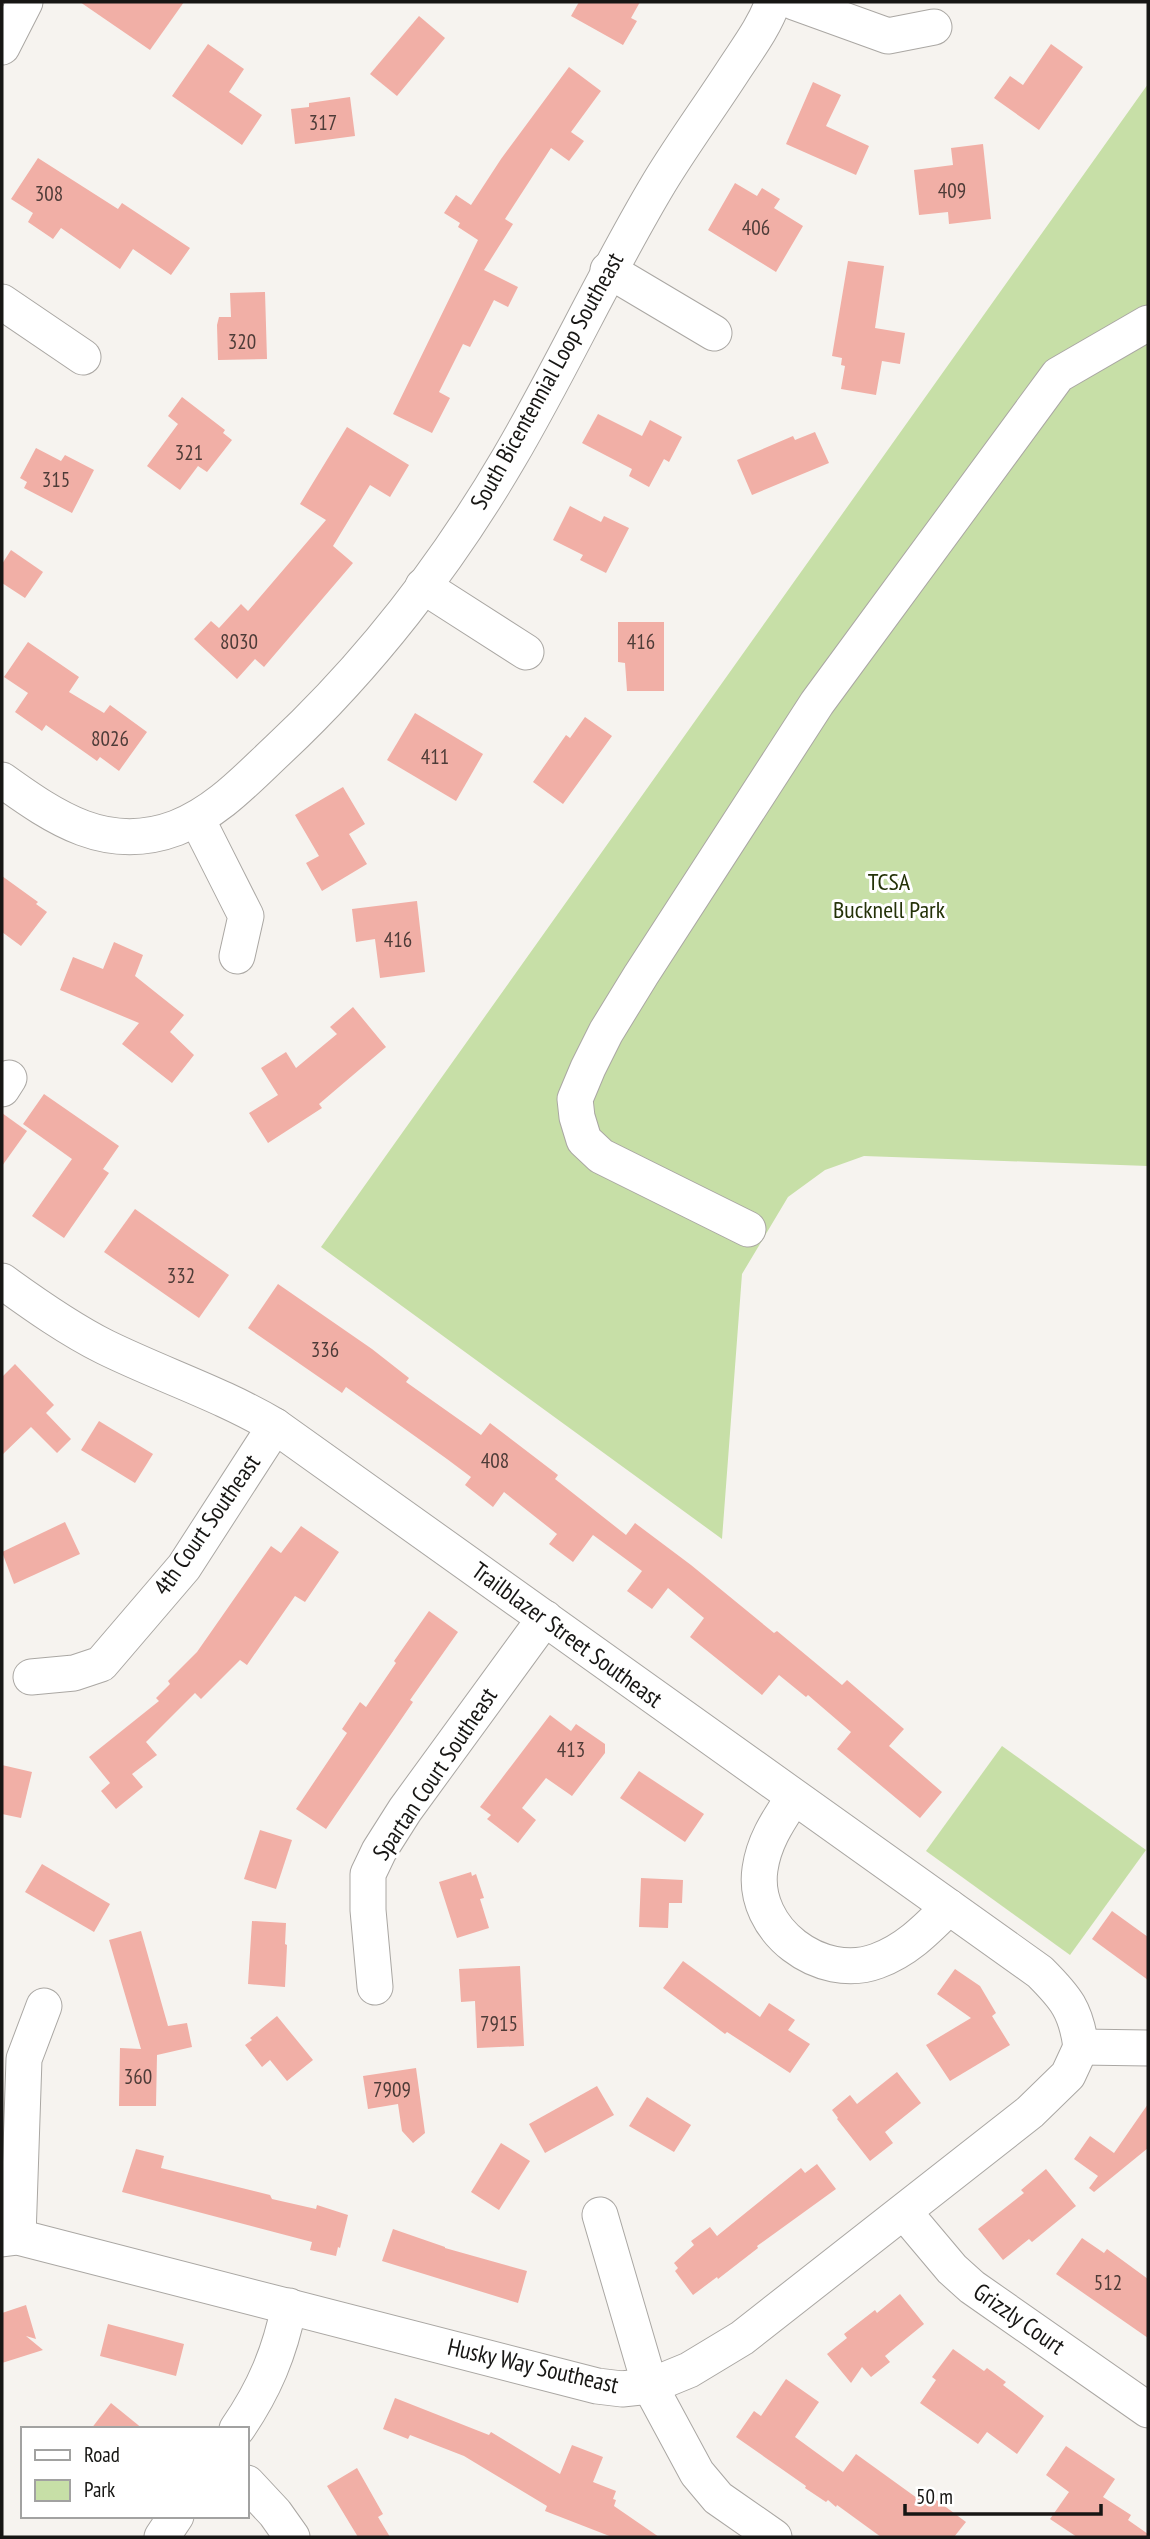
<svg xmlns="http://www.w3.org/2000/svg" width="1150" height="2539" font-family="'PT Sans Narrow',sans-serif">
  <rect width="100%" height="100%" fill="#f6f3ef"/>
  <g fill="#c7dfa7">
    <path d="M1148,84v1082l-284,-10 -39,14 -37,27 -46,77 -20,265 -401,-292z"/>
    <path d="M1002,1746l144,104 -76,105 -144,-104z"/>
  </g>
  <g fill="#f1afa6">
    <path d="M80,2h104l-34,48z"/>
    <path d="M579,2h61l-9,16 6,3 -14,24 -52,-29z"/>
    <path d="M419,16l26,22 -48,58 -27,-22z"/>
    <path d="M208,44l36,25 -15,23 33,23 -20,30 -70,-49z"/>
    <path d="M1051,44l32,23 -44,63 -45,-32 16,-22 13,9z"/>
    <path d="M569,67l32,24 -30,41 13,9 -15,20 -18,-13 -46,71 8,5 -29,46 34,17 -10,20 -14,-7 -24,47 -7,-3 -24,48 11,6 -18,35 -39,-19 85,-174 -20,-13 2,-4 -16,-10 12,-18 15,10 30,-46z"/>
    <path d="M813,82l28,13 -15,31 43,20 -13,29 -70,-31z"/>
    <path d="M350,97l5,39 -60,8 -4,-35 18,-2v-4z"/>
    <path d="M983,144l8,75 -42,5 -1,-12 -29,3 -5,-45 39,-5 -2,-17z"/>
    <path d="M38,158l80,51 4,-6 68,45 -19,27 -38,-26 -13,20 -59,-41 -8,11 -25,-17 5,-9 -22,-14z"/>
    <path d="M735,183l22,13 5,-8 18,11 -6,9 29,18 -27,46 -68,-42z"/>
    <path d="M848,261l36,5 -9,62 30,5 -5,31 -18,-3 -6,34 -35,-6 4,-23 -4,-1 1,-7 -10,-2z"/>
    <path d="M265,292l2,67 -49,1 -1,-35 2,-8h12l-1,-24z"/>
    <path d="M182,397l43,33 -2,3 9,7 -25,32 -9,-6 -18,24 -33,-24 31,-42 -10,-8z"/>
    <path d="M598,414l44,22 8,-16 32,17 -13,25 -5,-3 -15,28 -20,-11 3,-7 -50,-26z"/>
    <path d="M347,427l62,38 -19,32 -20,-12 -37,61 20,17 -89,104 -9,-8 -18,20 -43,-40 17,-18 8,7 22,-24 7,7 78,-91 -26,-16z"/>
    <path d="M815,432l14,31 -77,32 -15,-35 56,-24 2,4z"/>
    <path d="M36,448l25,13 4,-6 29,15 -22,43 -48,-25 3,-6 -7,-4z"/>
    <path d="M570,506l31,16 3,-6 25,12 -23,45 -26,-13 3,-5 -30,-15z"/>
    <path d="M11,550l32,22 -18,26 -23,-15v-19z"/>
    <path d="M618,622h46v69h-37l-2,-28 -7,-1z"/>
    <path d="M28,642l51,35 -10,15 35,21 6,-8 37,27 -28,39 -19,-14 -3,4 -51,-36 -4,6 -27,-19 13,-19 -24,-16z"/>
    <path d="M415,713l68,41 -27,47 -69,-41z"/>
    <path d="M585,717l27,19 -49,68 -30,-22 33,-47 4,3z"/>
    <path d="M343,787l22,37 -16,10 18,30 -45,27 -16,-28 13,-7 -24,-41z"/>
    <path d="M2,876l36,26 -2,2 11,8 -26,34 -19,-14z"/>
    <path d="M417,901l8,71 -45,6 -5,-39 -19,3 -4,-33z"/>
    <path d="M114,942l29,13 -8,21 49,39 -14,17 24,23 -22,28 -50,-39 17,-21 -79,-33 13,-33 30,12z"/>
    <path d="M353,1007l33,40 -67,57 3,4 -54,35 -19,-30 29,-18 -17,-27 25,-16 10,16 41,-34 -7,-7z"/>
    <path d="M44,1094l75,52 -16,23 6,4 -45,65 -32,-22 40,-57 -49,-35z"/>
    <path d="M2,1113l25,18 -25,35z"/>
    <path d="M135,1209l94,66 -30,43 -95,-66z"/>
    <path d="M278,1284l94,65 37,29 -3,4 75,53 9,-12 68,52 -3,4 71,56 9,-12 56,42 83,68 3,-2 65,54 5,-5 57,49 -15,17 53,46 -22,26 -83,-69 14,-17 -43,-37 -2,2 -27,-22 -17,20 -72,-58 14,-19 -36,-30 -16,21 -25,-18 15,-20 -49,-36 -20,27 -24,-18 8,-10 -53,-42 -11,15 -28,-22 6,-8 -24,-18 -101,-72 -4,6 -94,-65z"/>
    <path d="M15,1364l39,41 -8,8 25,26 -14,14 -26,-26 -29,28v-78z"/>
    <path d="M99,1421l54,33 -18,29 -54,-33z"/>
    <path d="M65,1522l15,32 -66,30 -12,-32z"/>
    <path d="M301,1526l38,26 -34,50 -10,-6 -48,69 -7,-5 -39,39 -6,-6 -49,49 11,13 -25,19 11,13 -27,22 -15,-18 9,-8 -21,-26 70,-56 -3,-3 14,-14 -2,-3 29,-29 74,-106 10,7z"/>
    <path d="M429,1611l29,21 -48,68 3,2 -87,127 -30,-20 51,-76 -5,-4 18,-27 6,5 30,-44 -2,-2z"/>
    <path d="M550,1715l21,16 5,-7 29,20v9l-33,43 -26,-18 -24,30 14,12 -18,23 -31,-24 4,-4 -11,-8z"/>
    <path d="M2,1765l30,7 -11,46 -19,-4z"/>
    <path d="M639,1771l65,43 -19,28 -65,-44z"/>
    <path d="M260,1830l32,10 -16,49 -32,-10z"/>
    <path d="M42,1864l68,40 -16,28 -69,-40z"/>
    <path d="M471,1872l1,4 4,-2 8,24 -4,1 9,29 -32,10 -18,-56z"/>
    <path d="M641,1878l42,2 -1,23h-13l-1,25 -29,-1z"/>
    <path d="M1112,1911l36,26v43l-56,-41z"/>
    <path d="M252,1921l34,2 -1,21 2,1 -2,42 -37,-3z"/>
    <path d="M141,1931l27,95 19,-3 5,24 -35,8 -1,51h-37l1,-58 21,1 -32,-109z"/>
    <path d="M683,1961l77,56 9,-14 26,17 -7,10 22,14 -20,29 -63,-41 -2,2 -62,-46z"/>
    <path d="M520,1966l4,80 -47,2 -2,-47 -14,1 -2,-33z"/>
    <path d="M955,1969l25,17 16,27 -4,3 18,29 -60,36 -24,-36 45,-27 -34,-24z"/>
    <path d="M277,2016l36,44 -26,21 -17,-21 -8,7 -17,-22 7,-5 -2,-2z"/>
    <path d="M416,2068l9,65 -12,10 -11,-12 -4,-27 -30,5 -5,-33z"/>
    <path d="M897,2072l24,31 -36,29 8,11 -23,18 -33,-42 1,-1 -6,-8 18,-15 7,9z"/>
    <path d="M597,2086l17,29 -69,38 -16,-29z"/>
    <path d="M647,2097l44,28 -17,27 -45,-26z"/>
    <path d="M1148,2104v44l-54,44 -5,-4 9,-12 -24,-17 16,-23 24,17z"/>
    <path d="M501,2143l29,18 -31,49 -28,-18z"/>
    <path d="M136,2149l28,7 -3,12 109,27 2,4 44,10 1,-4 31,10 -8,33 -2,-1 -2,9 -26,-6 2,-8 -190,-50z"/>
    <path d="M817,2164l19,25 -79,57 1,2 -40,31 -1,-2 -24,18 -18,-24 3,-3 -4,-5 20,-18 -3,-4 19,-14 7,9 84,-68 4,5z"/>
    <path d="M1046,2169l30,37 -44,36 -3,-3 -26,21 -25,-31 46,-36 -3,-3z"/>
    <path d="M393,2229l52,18v1l82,23 -9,32 -136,-42z"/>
    <path d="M1082,2238l22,15 3,-4 41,30v59l-92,-64z"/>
    <path d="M900,2294l24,30 -39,32 5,6 -19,15 -9,-10 -11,16 -24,-29 20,-16 -3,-4 31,-24 2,3z"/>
    <path d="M26,2305l10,34 -10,-3 17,14 -41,13v-50z"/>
    <path d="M108,2324l76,20 -8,32 -76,-20z"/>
    <path d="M953,2349l31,22 3,-3 19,14 -3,3 41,31 -27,38 -30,-22 -9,12 -58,-41 16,-23 -4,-3z"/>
    <path d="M786,2379l33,23 -24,35 48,35 13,-18 61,44 6,-8 43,32 -12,15h-73l-44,-32 -1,2 -8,-7 -2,2 -21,-14 1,-2 -70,-49 18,-26 7,5z"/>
    <path d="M395,2398l94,37 2,-3 69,42 12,-29 31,12 -10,25 23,9 -3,8 3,1 -2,6 45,31h-47l-67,-26 2,-5 -83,-50 -54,-21 -2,4 -25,-10z"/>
    <path d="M111,2403l32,26h-52z"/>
    <path d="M1066,2446l49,33 -12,18 28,18 -3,5 20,14v3h-71l-27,-18 19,-27 -23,-17z"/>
    <path d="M357,2468l26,46 -5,3 12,20h-32l-31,-51z"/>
  </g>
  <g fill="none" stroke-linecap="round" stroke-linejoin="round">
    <defs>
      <g id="minor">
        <path d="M794,2l94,34 46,-9"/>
        <path d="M2,47l23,-45"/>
        <path d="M608,270l106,63"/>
        <path d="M2,302l81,55"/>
        <path d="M423,586l103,66"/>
        <path d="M2,780c53,38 105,74 174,48 41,-16 70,-48 102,-78 90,-84 169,-186 231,-292 53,-90 96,-185 150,-275 23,-38 50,-75 74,-112 15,-23 31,-44 40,-69"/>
        <path d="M197,819l49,97 -9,40"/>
        <path d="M2,1089l7,-11"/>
        <path d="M748,1229l-147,-73 -17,-16 -7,-23 -2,-18 13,-31 18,-36 35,-57 176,-272 241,-328 90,-52"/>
        <path d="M2,1281c33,24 67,48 103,66 57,28 116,47 170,79l765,546c26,26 36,38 41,75"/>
        <path d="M31,1677l43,-4 27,-9 83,-97 91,-141"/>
        <path d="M793,1798c-15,23 -29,43 -33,71 -9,61 61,113 117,92 30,-11 50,-32 72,-54"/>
        <path d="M375,1987l-7,-77v-36l11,-23 26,-41 140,-192"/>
        <path d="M1081,2047l67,1"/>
        <path d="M904,2212l48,57 20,18 176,123"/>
        <path d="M600,2215l50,171 47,87 21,25 56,39"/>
        <path d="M18,2237l6,-178 20,-53"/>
        <path d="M2,2239l16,-2 579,149 25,3 28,-3 39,-16 53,-32 288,-226 38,-37 13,-28"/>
        <path d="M237,2429c27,-39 43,-77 52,-123"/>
        <path d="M247,2483l28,30 17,24"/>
        <path d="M162,2537l14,-21"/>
      </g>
    </defs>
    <use href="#minor" stroke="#aaa7a3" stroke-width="37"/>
    <use href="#minor" stroke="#fff" stroke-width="35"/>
  </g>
  <g text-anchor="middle" stroke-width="6" stroke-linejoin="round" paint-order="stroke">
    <g font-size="21" fill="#4e3c38">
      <text x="323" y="130">317</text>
      <text x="952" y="198">409</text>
      <text x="49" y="201">308</text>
      <text x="756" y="235">406</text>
      <text x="242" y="349">320</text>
      <text x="189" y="460">321</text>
      <text x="56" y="487">315</text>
      <text x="239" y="649">8030</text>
      <text x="641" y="649">416</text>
      <text x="110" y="746">8026</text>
      <text x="435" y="764">411</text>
      <text x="398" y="947">416</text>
      <text x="181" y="1283">332</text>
      <text x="325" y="1357">336</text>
      <text x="495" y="1468">408</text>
      <text x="571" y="1757">413</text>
      <text x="499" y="2031">7915</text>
      <text x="138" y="2084">360</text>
      <text x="392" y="2097">7909</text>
      <text x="1108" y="2290">512</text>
    </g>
    <g font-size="24" fill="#171614" stroke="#fff">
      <text transform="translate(547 381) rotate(-61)" y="8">South Bicentennial Loop Southeast</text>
      <text transform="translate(207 1525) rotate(-55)" y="8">4th Court Southeast</text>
      <text transform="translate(567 1635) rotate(36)" y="8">Trailblazer Street Southeast</text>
      <text transform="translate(435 1774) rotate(-56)" y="8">Spartan Court Southeast</text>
      <text transform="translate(1019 2319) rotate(35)" y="8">Grizzly Court</text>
      <text transform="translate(533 2366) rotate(13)" y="8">Husky Way Southeast</text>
    </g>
    <g font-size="24" fill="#243208" stroke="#fff">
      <text x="889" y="890">TCSA<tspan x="889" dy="28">Bucknell Park</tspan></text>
    </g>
  </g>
  <rect width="1150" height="2539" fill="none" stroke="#171614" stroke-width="7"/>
  <rect x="21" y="2427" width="228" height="91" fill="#ffffff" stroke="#a2a2a1" stroke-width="2"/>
  <rect x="35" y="2450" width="35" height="10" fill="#ffffff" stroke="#a2a2a1" stroke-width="2"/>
  <text x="84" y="2462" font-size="21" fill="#171614">Road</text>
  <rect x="35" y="2480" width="35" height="21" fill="#c7dfa7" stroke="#a2a2a1" stroke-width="2"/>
  <text x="84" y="2497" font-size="21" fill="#171614">Park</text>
  <path d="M905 2504v10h196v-10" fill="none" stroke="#171614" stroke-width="3.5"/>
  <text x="916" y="2504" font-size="21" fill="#171614" stroke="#ffffff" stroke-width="5" paint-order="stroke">50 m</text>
</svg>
